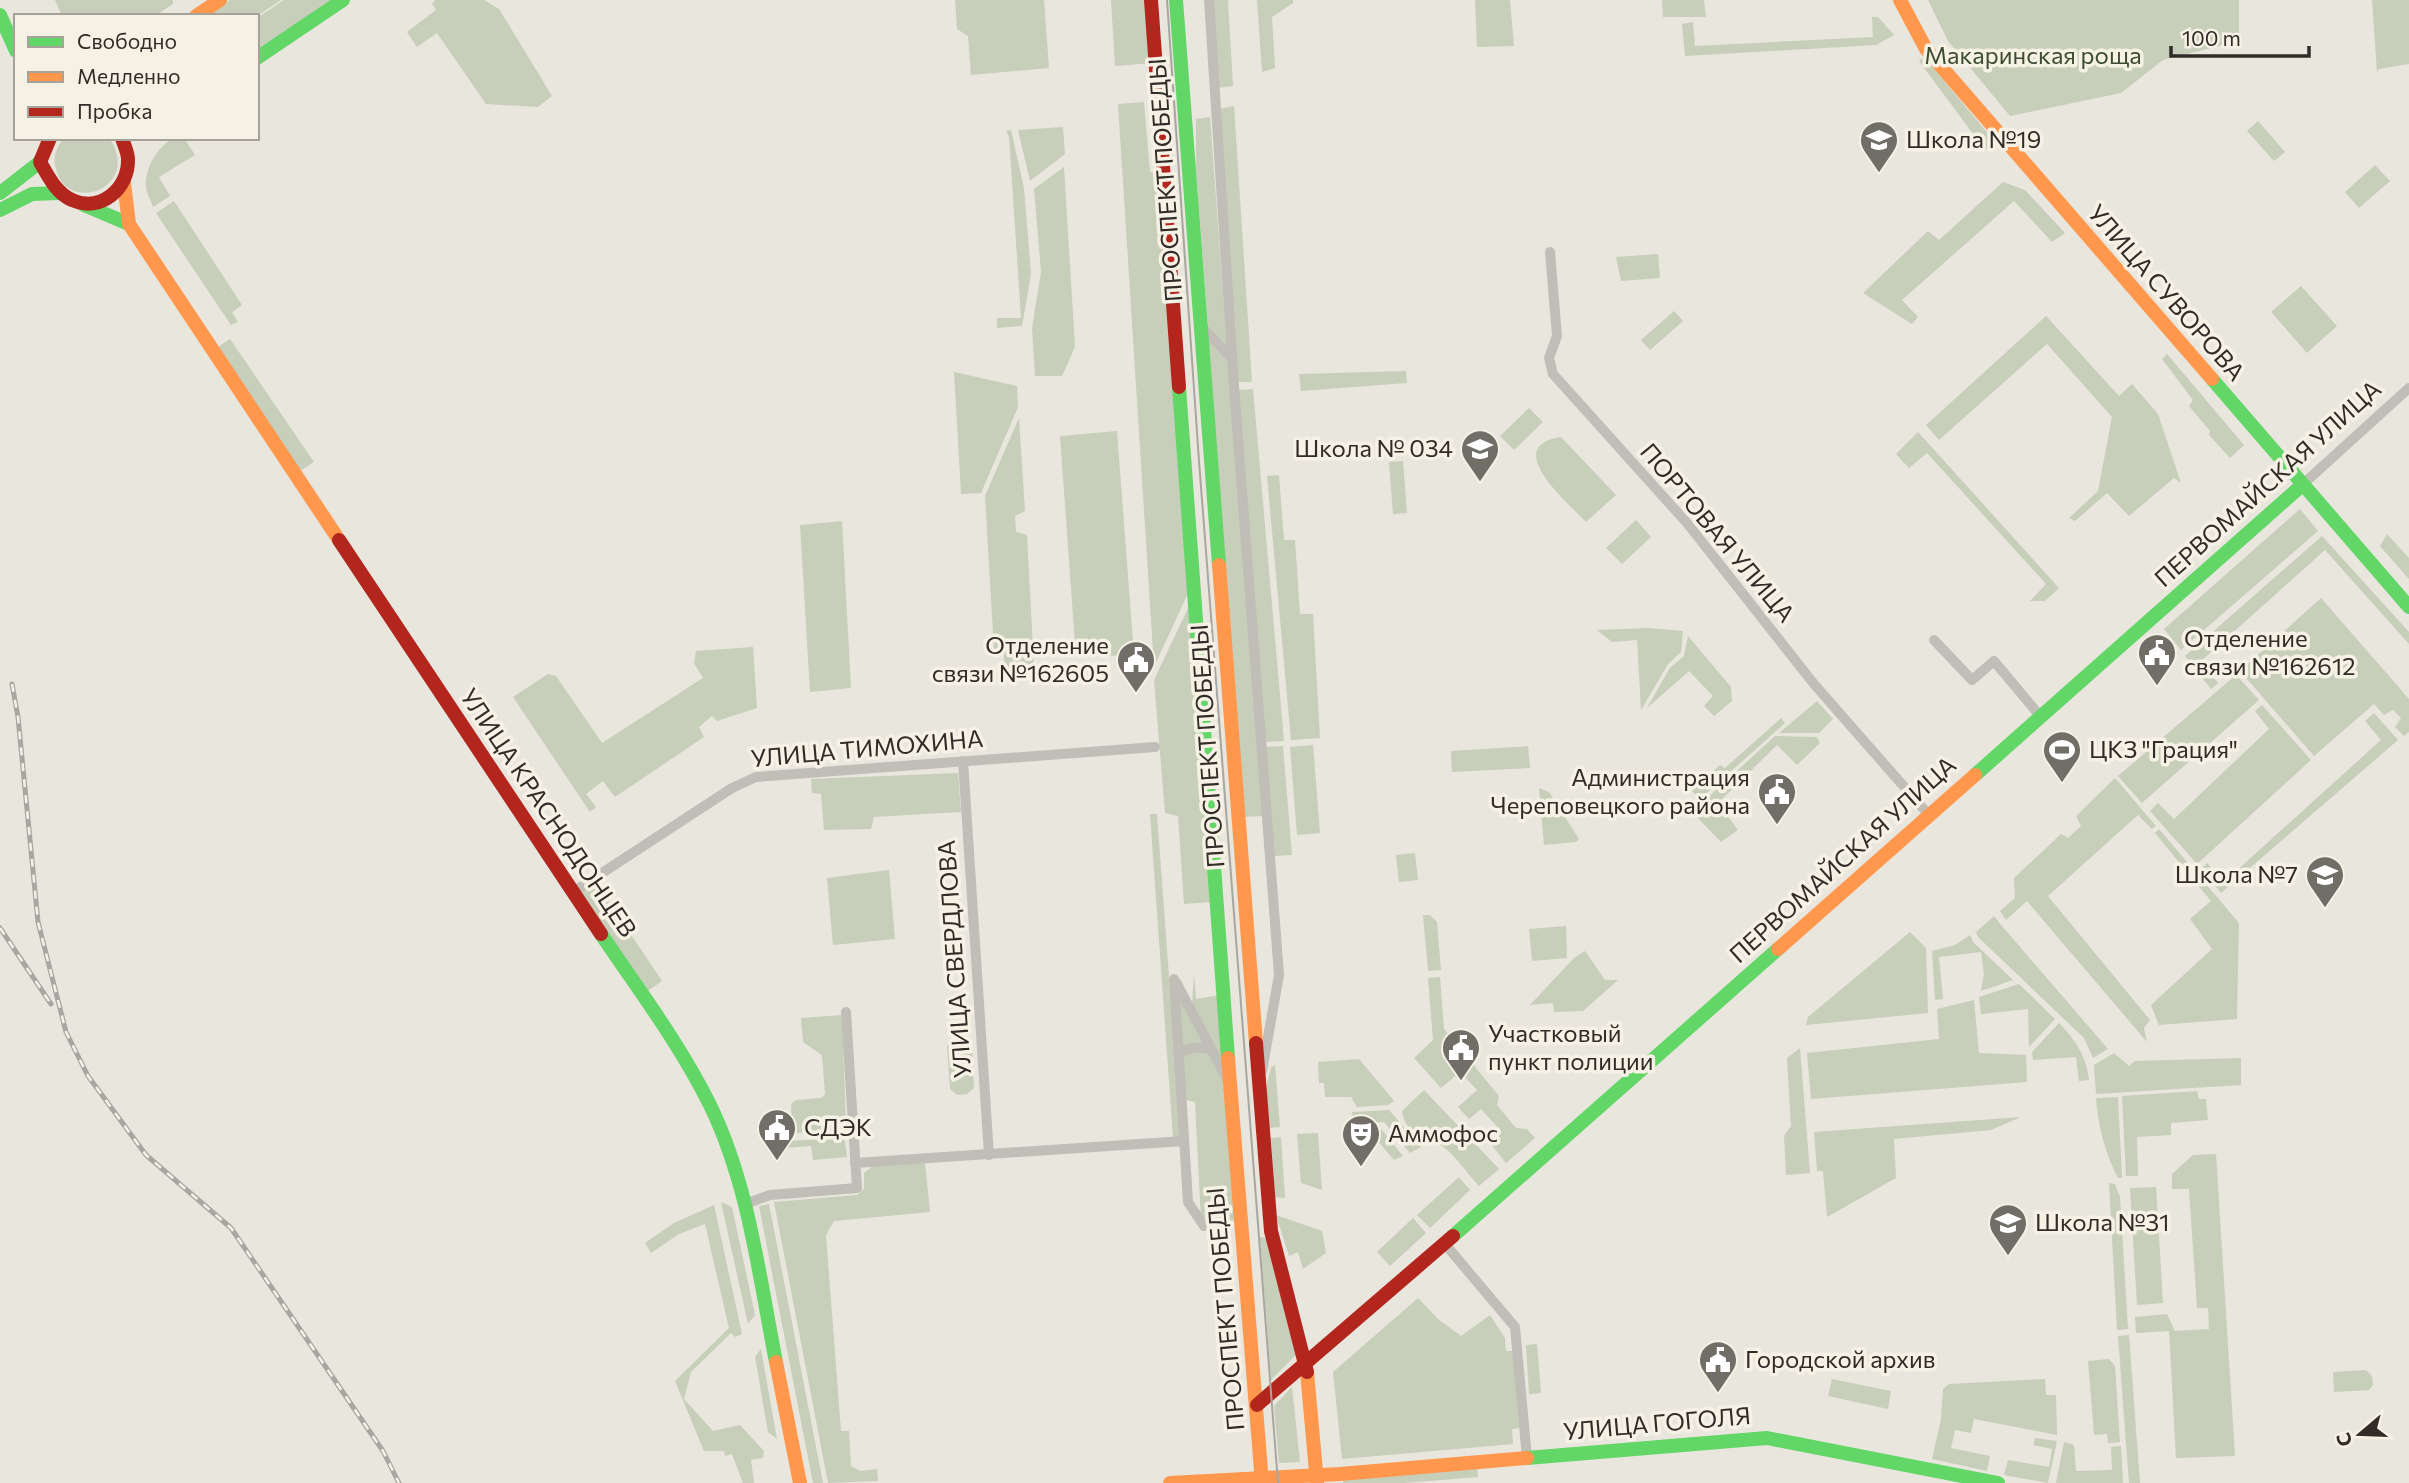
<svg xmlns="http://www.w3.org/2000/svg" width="2409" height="1483" font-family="Commissioner,sans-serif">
  <rect width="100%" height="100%" fill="#e9e6de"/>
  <g fill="#c7ceba">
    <path d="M55,0h118v4l-18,12h-93z"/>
    <path d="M230,0h51l-24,16h-53z"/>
    <path d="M284,0h48l-75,49v-31z"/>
    <path d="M435,0h49l15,9 53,87 -14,11 -52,-3 -49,-71 -20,14 -10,-15 29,-22 -4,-6z"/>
    <path d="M955,0h89l5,68 -78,7 -3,-39 -11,-7z"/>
    <path d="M1111,0h36l6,63 -38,3z"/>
    <path d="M1212,0h16l5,86 -16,2z"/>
    <path d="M1257,0h36v3l-21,14 3,51 -13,4z"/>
    <path d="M1475,0h35l4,46 -37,1z"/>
    <path d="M1662,0h42l2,17h-43z"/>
    <path d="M1928,0h311v41l-76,19 -42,33 -111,23 -62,-75z"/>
    <path d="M2372,0h37v64l-30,5 -2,3z"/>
    <path d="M1872,17h6l16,18 -18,10 -191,11 -3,-32 11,-2 2,24 178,-9z"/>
    <path d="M1924,57l71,85 -10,8 -66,-89z"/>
    <path d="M1144,102l6,70h8l31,419 -35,76 -36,-563z"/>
    <path d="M1234,106l18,276h-15l-18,-273z"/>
    <path d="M1210,117l17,230 -19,-22 -12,-155v-51z"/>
    <path d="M2258,121l27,31 -11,9 -27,-30z"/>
    <path d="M1063,127l2,27 -35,27 -12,-51z"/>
    <path d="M1011,130l13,58 7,86 -9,52 -25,2v-10h24l-12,-181 -3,-6z"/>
    <path d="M64,138h45c34,49 -41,78 -53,31 -4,-12 1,-22 8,-31z"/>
    <path d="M173,138h11l11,17 -36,22 11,19 -17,11c-2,-6 -7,-15 -7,-21 -1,-19 12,-39 27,-48z"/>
    <path d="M2375,165l15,16 -31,27 -14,-16z"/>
    <path d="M1064,167l11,180 -13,29h-27l-3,-48 9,-56 -7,-83z"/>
    <path d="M2003,182l22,8 40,43 -13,9 -38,-41 -112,99 16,17 -6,7 -49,-31 65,-62 11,9z"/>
    <path d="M174,201l68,104 -10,7 6,10 -7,3 -75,-112z"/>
    <path d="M1658,254l2,24 -39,3 -5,-24z"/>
    <path d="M2301,286l36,40 -30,27 -36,-41z"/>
    <path d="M1674,311l9,10 -33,29 -9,-10z"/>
    <path d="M2046,316l73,80 13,-12 26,30 23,69 -7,-5 -45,38 -22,-23 -32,28 -6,-3 29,-27 14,-74 -65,-73 -108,96 -13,-15z"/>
    <path d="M1208,338l20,23 35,455 -20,1z"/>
    <path d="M230,339l84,123 -14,9 -82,-124z"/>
    <path d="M2167,354l77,91 -14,13 -21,-23 1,-4 -21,-25 4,-6 -31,-41z"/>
    <path d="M1406,371l1,12 -106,8 -2,-17z"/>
    <path d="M954,372l63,14 1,21 -37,86 -20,1z"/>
    <path d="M1253,389l31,352 -19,1 -27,-352z"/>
    <path d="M1529,408l14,14 -29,28 -14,-14z"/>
    <path d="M1019,418l6,93 -10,5 1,16 11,3 7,133 -30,2v-21h-10l-9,-153z"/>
    <path d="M1117,431l17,224 -58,2 -16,-221z"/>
    <path d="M1918,432l141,156 -14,13h-15l16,-17 -119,-131 -18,15 -13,-14z"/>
    <path d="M1561,437l55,58 -30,27c-18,-19 -86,-76 -25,-85z"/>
    <path d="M1403,461l4,52 -14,1 -4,-52z"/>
    <path d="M1279,475l5,65h11l5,74h13l7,124 -29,2 -24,-264z"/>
    <path d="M2300,509l18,22 -137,119 -17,-21z"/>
    <path d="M1636,520l15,17 -29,27 -16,-16z"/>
    <path d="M842,521l9,167 -41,4 -10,-167z"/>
    <path d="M2387,534l22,24v21l-29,-33z"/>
    <path d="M2322,536l87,96v12l-84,-94 -125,112 18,21 -7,6 -26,-33z"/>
    <path d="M2321,598l88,101v33l-5,4 -9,-9 6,-9 -8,-8 -9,5 -10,-11 -60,52 -74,-85z"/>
    <path d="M1190,604l22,298 -28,2 -6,-88 -13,-3 -11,-133z"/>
    <path d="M1648,628l35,3 -2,21 -13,12 -27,46 -4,-70 -25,2 -15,-12z"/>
    <path d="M1688,636l43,51 1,14 -18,15 -10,-10 9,-10 -24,-25 -42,37 23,-40 14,-12z"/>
    <path d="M753,647l4,61 -40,13 -5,-5 -13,11 5,10 -89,60 -12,-16 -17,13 10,13 -6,5 -77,-115 35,-23 8,2 46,67 101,-65 -9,-15 2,-12z"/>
    <path d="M2236,675l23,25 -117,103 -24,-27z"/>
    <path d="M1817,701l16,18 -14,14h-40z"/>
    <path d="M2262,705l49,55 -114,104 -47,-53 8,-8 16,16 95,-90 -14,-18z"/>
    <path d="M2374,713l24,27 -177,153 -20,-24 6,-6 17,19 157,-142 -16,-19z"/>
    <path d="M1781,718l4,5 -85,76 -8,-8 28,-26 5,3z"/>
    <path d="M1775,736l42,1 3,6 -23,22 -20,-20 -59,58 20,27 -17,12 -29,-30z"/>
    <path d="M1313,745l7,88 -23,2 -7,-88z"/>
    <path d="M1283,746l9,109 -18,1 -9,-109z"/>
    <path d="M1528,746l2,22 -78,4 -1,-21z"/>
    <path d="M958,773l3,39 -87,5 -3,12 -47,1 -3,-36 -9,-1 -1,-14z"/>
    <path d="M2115,778l41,48 -4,3 -14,-14 -90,81 102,124 -6,8 3,14 -120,-141 -21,19 -6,-9 15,-13 -1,-20 47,-44 7,4 13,-12 -5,-10z"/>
    <path d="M1539,788l10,4 30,47 -3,3 -32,3z"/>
    <path d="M1150,814h7l24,324h-8z"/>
    <path d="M2159,829l80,94 -2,96 -78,6 -8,-20 61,-56 -22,-30 21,-18 -56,-68z"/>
    <path d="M1415,853l3,27 -19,2 -3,-27z"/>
    <path d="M889,870l6,69 -62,6 -6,-67z"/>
    <path d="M595,881l67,100 -17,12 -67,-101z"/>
    <path d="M1423,915h7l7,7 4,48 -13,1z"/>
    <path d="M1994,916l8,10 106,123 -15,9 -9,-20 -106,-101 -2,-5z"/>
    <path d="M1566,926l1,32 -35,3 -3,-32z"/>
    <path d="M1910,932l16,16 2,65 -122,12 2,-8z"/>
    <path d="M1970,935l3,7 40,38 -32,11 3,-17 -3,-22 -42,5 4,42 -8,1 -3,-49 23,-6z"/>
    <path d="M1585,951l20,29h13l-35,31 -29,1 -1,-9 -23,2 44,-47z"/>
    <path d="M1194,974l2,25 24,-4 17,225 -30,3 -6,-3 -6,-118 -9,-2 -8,-105 14,11z"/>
    <path d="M1440,977l4,52 55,67 -2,9 19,23 11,1 8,9 -29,25 -16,-20 12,-11 -21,-23 -12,10 -11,-12 19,-17 -17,-18 -19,16 -27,-30 19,-18 -5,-62z"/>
    <path d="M2019,984l36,35 -26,28 -1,-38 -47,5 -2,-17z"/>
    <path d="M1974,1000l5,53 47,2 1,27 -216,17 -4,-46 132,-14 -2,-30z"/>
    <path d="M842,1015l4,109 -6,6 -44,3 -4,-6 -1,-23 5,-4 25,-2 4,-4 -3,-39 -19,-13 -2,-24z"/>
    <path d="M2059,1023c17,18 27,32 30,57l-10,1 -3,-24 -43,3 -1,-8z"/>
    <path d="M953,1039h14l5,7 2,42 -7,6 -10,1 -7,-6 -3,-43z"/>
    <path d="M1800,1048l10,125 -24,2 -2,-39 7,-10 -4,-68z"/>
    <path d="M2114,1053l15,13 6,-5 106,-3v27l-145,9 -2,-29z"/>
    <path d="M1359,1059l35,42 -6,4 -31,2 -6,-10h-26l-1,-14h-5l-1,-21z"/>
    <path d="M1275,1065l5,62 -10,1 -4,-40 5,-20z"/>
    <path d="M1424,1090l75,79 -20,17c-12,-13 -24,-31 -38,-41 -16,-11 -34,-6 -39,-34z"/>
    <path d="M2197,1091l2,8h7l2,21 -37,3v12l-34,2 1,39h-12l-4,-80z"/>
    <path d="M2118,1097l4,81h-4c-13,-25 -20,-52 -22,-80z"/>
    <path d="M1389,1110l32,37 -11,6 -26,-31 -30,2 -2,-12z"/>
    <path d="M2021,1117l-30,13 -97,9 2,39 -69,39 -4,-46h-6l-3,-39z"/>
    <path d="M1381,1129l22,27 -9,4 -18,-21 -20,2 -1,-9z"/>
    <path d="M1318,1133l4,57 -21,-7 -4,-49z"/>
    <path d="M1281,1137l4,61 -10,-1 -4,-59z"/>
    <path d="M841,1138l4,3 2,16 -34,3 -2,-14 -39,3 -1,-7z"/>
    <path d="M2216,1154l19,302 -59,2 -7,-127 -33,2 -1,-16 32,-3 8,17 34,-2 -1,-21h-11l-8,-119h-17v-15l21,-19z"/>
    <path d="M925,1163l5,49 -96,9 -8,14 15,196h8l2,35 9,5 17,-2 1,12 -50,2 -54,-281 83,-7 7,-6v-16l9,-7z"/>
    <path d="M1459,1177l11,13 -40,38 -13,-13z"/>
    <path d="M2109,1183l6,1 5,13 8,132 -11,1z"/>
    <path d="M2156,1187l7,116 -26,2 -7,-117z"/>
    <path d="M721,1202l11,5 23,108 -7,9z"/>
    <path d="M769,1204l54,279h-10l-54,-277z"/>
    <path d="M714,1205l28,129 -7,3 -4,-4 -40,39 -7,27 29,32 27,-6 24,26 -1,7 -12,2 3,23h-11l-11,-29 -7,2 -1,-5h-20l-29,-70 54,-53 -24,-104 -26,10 -28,19 -6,-10 29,-20z"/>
    <path d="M1276,1215l46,16 4,22 -23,16 -5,-17 -9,4z"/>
    <path d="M1413,1218l13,15 -36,33 -13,-14z"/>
    <path d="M1260,1237l8,1 32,113 -29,29z"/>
    <path d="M1418,1298l20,21 23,17 29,-21 15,23 1,13h8l5,77 -7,1 1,15 -171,15 -9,-87z"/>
    <path d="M2129,1335l11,148h-11l-11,-147z"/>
    <path d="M1537,1344l4,49 -12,1 -3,-49z"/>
    <path d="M761,1349l16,90 -9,-7 -13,-75z"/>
    <path d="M2109,1359l6,7 5,76 -12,1 -1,-9 -13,1 -6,-74z"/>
    <path d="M2366,1370l6,6 1,9 -4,5 -35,2 -1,-20z"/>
    <path d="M1832,1379l59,12 -3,18 -60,-13z"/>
    <path d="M2045,1379l1,16h10l1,40 -83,-16 -3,14 -16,-3 -4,18 39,8 -3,15 -55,-12 9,-40 2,-30 6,-5z"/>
    <path d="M1292,1387l8,75 -21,1 -5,-57z"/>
    <path d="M2035,1438l22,3 -9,42 -44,-8 4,-15 41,7 3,-18 -19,-4z"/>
    <path d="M2064,1442l10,3 2,26 36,-1 -1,-23 10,-1 2,37h-67z"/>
    <path d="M1477,1467l1,10 -73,6h-62v-6z"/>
  </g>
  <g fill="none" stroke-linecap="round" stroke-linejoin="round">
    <g stroke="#c1beb8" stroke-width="10">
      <path d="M1209,0l25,386 45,589 -17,96"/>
      <path d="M1550,252l7,84 -8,22 4,16 134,149 127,161 114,130"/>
      <path d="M1202,326l30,33"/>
      <path d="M2301,486l108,-98"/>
      <path d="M1934,640l38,40 22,-19 46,55"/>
      <path d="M963,761l26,394"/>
      <path d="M573,892l159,-104 24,-11 399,-30"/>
      <path d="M1174,979l14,223 16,24"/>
      <path d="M1176,982l50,95"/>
      <path d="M1179,1054c12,-8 19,-8 33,-4"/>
      <path d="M855,1163l329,-22"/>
      <path d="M745,1204l25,-9 87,-7 -11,-176"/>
      <path d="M1445,1244l70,83 12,131"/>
    </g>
    <g stroke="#63d668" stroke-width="14">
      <path d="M1176,0l43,565"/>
      <path d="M0,15l16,36"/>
      <path d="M257,58l86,-58"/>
      <path d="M0,193l40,-31"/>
      <path d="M84,205l45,19"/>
      <path d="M0,210l32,-16 27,-1"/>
      <path d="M2212,379l197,228"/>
      <path d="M1179,387l49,671"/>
      <path d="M1975,775l326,-289"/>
      <path d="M601,934c37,55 79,110 109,171 39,80 49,171 66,257"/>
      <path d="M1453,1236l325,-287"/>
      <path d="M1527,1458l240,-20 231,45"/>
    </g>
    <g stroke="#ff974d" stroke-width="14">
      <path d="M1900,0l26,49 286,330"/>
      <path d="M196,16l24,-16"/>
      <path d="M124,183l5,41 210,316"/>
      <path d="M1219,565l37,478"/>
      <path d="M1778,949l197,-174"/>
      <path d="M1228,1058l34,425"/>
      <path d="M776,1362l24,121"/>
      <path d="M1307,1372l10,111"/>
      <path d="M1170,1483l170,-9 187,-16"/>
    </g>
    <g stroke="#b3261e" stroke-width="14">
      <path d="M1151,0l28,387"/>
      <path d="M50,138l-10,24c8,14 16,31 32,38 28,13 57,-11 56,-41 0,-6 -4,-14 -6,-21"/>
      <path d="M339,540l262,394"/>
      <path d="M1256,1043l15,188 36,141"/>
      <path d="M1257,1405l196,-169"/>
    </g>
    <path stroke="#a9a6a2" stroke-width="2" d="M1167,0l32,461 79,1022"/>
    <defs>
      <g id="rail">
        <path d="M12,684l6,33 20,205 28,110 22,44 58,79 85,73 152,223 16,32"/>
        <path d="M0,928l51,76"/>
      </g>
    </defs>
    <use href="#rail" stroke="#a9a6a2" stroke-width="5"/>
    <use href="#rail" stroke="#f6f1e5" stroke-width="2.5" stroke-dasharray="8" stroke-linecap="butt"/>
  </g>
  <defs>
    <symbol id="school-pin" viewBox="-11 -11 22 30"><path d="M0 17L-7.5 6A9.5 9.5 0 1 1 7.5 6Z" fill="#716d67" stroke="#f6f1e5"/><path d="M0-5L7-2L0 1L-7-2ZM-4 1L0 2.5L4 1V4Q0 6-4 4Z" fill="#fff"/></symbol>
    <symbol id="civic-pin" viewBox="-11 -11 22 30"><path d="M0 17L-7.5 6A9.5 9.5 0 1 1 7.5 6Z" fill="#716d67" stroke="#f6f1e5"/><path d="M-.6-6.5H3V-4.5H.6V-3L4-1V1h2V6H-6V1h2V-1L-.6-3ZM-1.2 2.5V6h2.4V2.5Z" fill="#fff"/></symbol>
    <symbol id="stadium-pin" viewBox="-11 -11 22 30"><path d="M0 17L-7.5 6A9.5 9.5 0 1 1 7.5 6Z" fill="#716d67" stroke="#f6f1e5"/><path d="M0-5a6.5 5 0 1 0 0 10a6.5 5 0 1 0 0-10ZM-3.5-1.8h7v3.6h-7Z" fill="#fff"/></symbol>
    <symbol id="theatre-pin" viewBox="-11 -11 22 30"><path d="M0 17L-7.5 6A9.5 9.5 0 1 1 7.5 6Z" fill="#716d67" stroke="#f6f1e5"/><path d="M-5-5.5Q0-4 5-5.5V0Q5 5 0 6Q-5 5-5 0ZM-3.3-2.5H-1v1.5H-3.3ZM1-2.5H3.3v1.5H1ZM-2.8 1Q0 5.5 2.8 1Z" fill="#fff"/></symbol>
  </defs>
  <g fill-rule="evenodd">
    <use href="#school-pin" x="1857" y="118" width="44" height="60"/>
    <use href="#school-pin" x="1458" y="427" width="44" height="60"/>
    <use href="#civic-pin" x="2135" y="631" width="44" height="60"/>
    <use href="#civic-pin" x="1114" y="638" width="44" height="60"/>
    <use href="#stadium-pin" x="2040" y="728" width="44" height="60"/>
    <use href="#civic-pin" x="1755" y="770" width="44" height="60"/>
    <use href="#school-pin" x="2303" y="853" width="44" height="60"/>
    <use href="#civic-pin" x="1439" y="1026" width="44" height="60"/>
    <use href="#civic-pin" x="755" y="1106" width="44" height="60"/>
    <use href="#theatre-pin" x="1339" y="1112" width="44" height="60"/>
    <use href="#school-pin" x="1986" y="1201" width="44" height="60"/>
    <use href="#civic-pin" x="1696" y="1338" width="44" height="60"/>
  </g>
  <g text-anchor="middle" stroke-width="7" stroke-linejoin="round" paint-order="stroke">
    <g font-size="24" fill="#3c4c2e" stroke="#f6f1e5">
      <text x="2033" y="64">Макаринская роща</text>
    </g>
    <g font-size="24" fill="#312c27" stroke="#f6f1e5" text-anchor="start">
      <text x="1906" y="148">Школа №19</text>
      <text x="1453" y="457" text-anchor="end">Школа № 034</text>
      <text x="2184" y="647">Отделение<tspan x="2184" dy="28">связи №162612</tspan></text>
      <text x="1109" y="654" text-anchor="end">Отделение<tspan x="1109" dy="28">связи №162605</tspan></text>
      <text x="2089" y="758">ЦКЗ "Грация"</text>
      <text x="1750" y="786" text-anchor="end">Администрация<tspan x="1750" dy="28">Череповецкого района</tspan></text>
      <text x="2298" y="883" text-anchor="end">Школа №7</text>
      <text x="1488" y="1042">Участковый<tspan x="1488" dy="28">пункт полиции</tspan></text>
      <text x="804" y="1136">СДЭК</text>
      <text x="1388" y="1142">Аммофос</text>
      <text x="2035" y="1231">Школа №31</text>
      <text x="1745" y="1368">Городской архив</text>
    </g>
    <g font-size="24" fill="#312c27" stroke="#f6f1e5">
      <text transform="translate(1166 180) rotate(-94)" y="8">ПРОСПЕКТ ПОБЕДЫ</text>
      <text transform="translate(2166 293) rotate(49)" y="8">УЛИЦА СУВОРОВА</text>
      <text transform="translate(2268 484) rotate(-42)" y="8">ПЕРВОМАЙСКАЯ УЛИЦА</text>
      <text transform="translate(1717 533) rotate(50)" y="8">ПОРТОВАЯ УЛИЦА</text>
      <text transform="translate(1208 746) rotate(-94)" y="8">ПРОСПЕКТ ПОБЕДЫ</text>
      <text transform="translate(867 749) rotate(-5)" y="8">УЛИЦА ТИМОХИНА</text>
      <text transform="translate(548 813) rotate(56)" y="8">УЛИЦА КРАСНОДОНЦЕВ</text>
      <text transform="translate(1843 860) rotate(-42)" y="8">ПЕРВОМАЙСКАЯ УЛИЦА</text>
      <text transform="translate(955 959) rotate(-94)" y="8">УЛИЦА СВЕРДЛОВА</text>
      <text transform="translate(1226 1309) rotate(-95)" y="8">ПРОСПЕКТ ПОБЕДЫ</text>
      <text transform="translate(1657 1424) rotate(-5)" y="8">УЛИЦА ГОГОЛЯ</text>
    </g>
  </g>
  <rect x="14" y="14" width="245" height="126" fill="#f6f1e5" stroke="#a7a299" stroke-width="2"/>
  <rect x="28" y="37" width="35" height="10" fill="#63d668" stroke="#a7a299" stroke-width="2"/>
  <text x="77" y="49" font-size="21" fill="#312c27">Свободно</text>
  <rect x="28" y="72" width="35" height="10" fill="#ff974d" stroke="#a7a299" stroke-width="2"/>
  <text x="77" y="84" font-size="21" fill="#312c27">Медленно</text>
  <rect x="28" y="107" width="35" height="10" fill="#b3261e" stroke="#a7a299" stroke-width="2"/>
  <text x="77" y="119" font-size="21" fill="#312c27">Пробка</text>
  <g transform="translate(2360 1434) rotate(251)" stroke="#f6f1e5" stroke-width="5" paint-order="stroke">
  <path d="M0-5L12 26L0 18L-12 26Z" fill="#312c27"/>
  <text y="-10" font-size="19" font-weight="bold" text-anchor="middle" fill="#312c27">С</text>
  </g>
  <path d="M2171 46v10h138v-10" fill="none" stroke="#312c27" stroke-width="3.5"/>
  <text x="2182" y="46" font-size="21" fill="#312c27" stroke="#f6f1e5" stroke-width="5" paint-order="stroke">100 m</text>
</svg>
